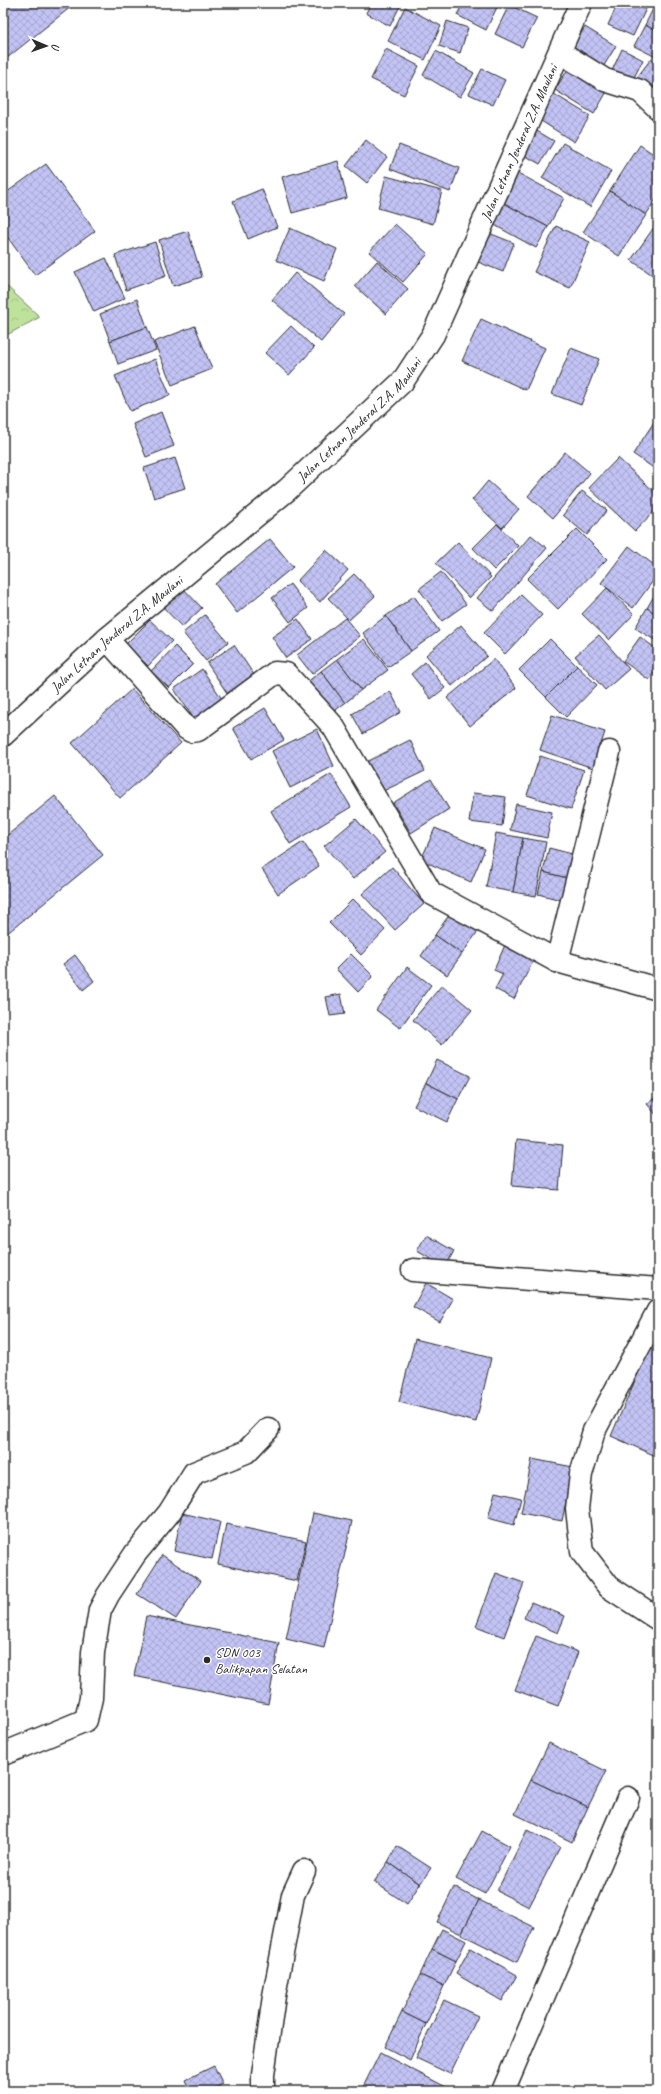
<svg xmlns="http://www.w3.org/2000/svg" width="661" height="2094" font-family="Caveat,sans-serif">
  <defs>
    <pattern id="park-crowns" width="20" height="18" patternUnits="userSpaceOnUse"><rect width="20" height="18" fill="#bee29c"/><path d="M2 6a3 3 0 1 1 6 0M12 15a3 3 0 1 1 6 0" fill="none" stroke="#a3c287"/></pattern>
    <pattern id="building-cross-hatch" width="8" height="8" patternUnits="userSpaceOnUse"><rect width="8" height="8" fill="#c2c2f4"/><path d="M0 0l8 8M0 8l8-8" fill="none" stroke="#a7a7d1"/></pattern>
  </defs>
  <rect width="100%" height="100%" fill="#fff"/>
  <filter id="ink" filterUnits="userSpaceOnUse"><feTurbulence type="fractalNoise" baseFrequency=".025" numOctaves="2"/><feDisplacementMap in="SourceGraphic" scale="8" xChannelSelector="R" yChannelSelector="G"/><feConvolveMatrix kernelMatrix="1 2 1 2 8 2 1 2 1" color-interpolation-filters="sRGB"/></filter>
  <g filter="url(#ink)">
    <path fill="url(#park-crowns)" stroke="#748664" d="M3,283l37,34 -37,20z"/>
    <g fill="url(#building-cross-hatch)" stroke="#2b2b2b">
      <path d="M3,3h66l3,3 -65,52 -4,-6z"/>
      <path d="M371,3h23l6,3 -10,20 -24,-13z"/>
      <path d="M463,3h36l-13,27 -29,-15z"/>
      <path d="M519,3h15l-2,5z"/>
      <path d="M618,3h15l13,6 -13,27 -25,-11z"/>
      <path d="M656,3h2v29l-13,-7z"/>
      <path d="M509,5l28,13 -15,29 -27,-13z"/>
      <path d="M405,7l36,19 -16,34 -37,-19z"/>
      <path d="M447,21l21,7 -8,25 -21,-7z"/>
      <path d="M645,25l13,7v26l-24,-12z"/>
      <path d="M585,27l31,19 -16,26 -31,-19z"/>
      <path d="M386,49l33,17 -15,29 -33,-16z"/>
      <path d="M622,49l21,11 -13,25 -20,-10z"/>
      <path d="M436,51l38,22 -14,24 -37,-22z"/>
      <path d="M651,59l7,5v33l-23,-17z"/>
      <path d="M571,64l38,24 -15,26 -39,-24z"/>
      <path d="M3,67l5,7 -5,4z"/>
      <path d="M482,69l23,11 -12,25 -24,-11z"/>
      <path d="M554,94l36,22 -16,26 -36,-23z"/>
      <path d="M537,131l17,10 -14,23 -16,-9z"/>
      <path d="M366,140l21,17 -20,26 -21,-17z"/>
      <path d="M563,143l48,28 -21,36 -48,-29z"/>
      <path d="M399,145l60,23 -9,24 -60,-23z"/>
      <path d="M640,145l18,12v39l-12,19 -36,-24z"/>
      <path d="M338,161l9,37 -55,15 -10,-36z"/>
      <path d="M46,164l49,67 -60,44 -32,-44v-36z"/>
      <path d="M516,172l48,26 -16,29 -48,-26z"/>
      <path d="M386,176l56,15 -9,33 -55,-16z"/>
      <path d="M262,189l15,38 -29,12 -15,-38z"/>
      <path d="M610,191l36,24 -27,41 -36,-24z"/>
      <path d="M500,201l48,26 -12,21 -47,-26z"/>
      <path d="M657,223l1,1v55l-27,-19z"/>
      <path d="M395,224l33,30 -25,28 -34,-30z"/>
      <path d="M556,226l34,16 -20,46 -36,-16z"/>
      <path d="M290,228l47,21 -13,32 -48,-21z"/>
      <path d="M188,231l14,46 -29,9 -14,-46z"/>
      <path d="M484,231l30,12 -11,29 -30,-12z"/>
      <path d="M155,242l11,34 -40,14 -11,-35z"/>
      <path d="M106,258l19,40 -31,14 -19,-40z"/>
      <path d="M377,261l31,28 -22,25 -31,-28z"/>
      <path d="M295,273l49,41 -23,28 -49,-42z"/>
      <path d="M137,299l10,28 -37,14 -10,-27z"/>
      <path d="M481,319l64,29 -19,42 -64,-29z"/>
      <path d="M195,326l17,43 -40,16 -18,-43z"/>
      <path d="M291,326l23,22 -25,27 -24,-22z"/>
      <path d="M147,327l9,23 -38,14 -8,-23z"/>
      <path d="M571,348l28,11 -18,46 -29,-11z"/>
      <path d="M155,359l15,36 -40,16 -15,-35z"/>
      <path d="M161,412l13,34 -28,11 -13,-33z"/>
      <path d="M658,416v55l-25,-17z"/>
      <path d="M565,452l25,21 -37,45 -25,-22z"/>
      <path d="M175,458l10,30 -31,10 -10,-30z"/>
      <path d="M618,458l40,37v12l-23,24 -46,-43z"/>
      <path d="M488,481l31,28 -17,19 -30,-28z"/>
      <path d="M582,491l25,19 -20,25 -24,-20z"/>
      <path d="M497,524l21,22 -24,24 -21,-22z"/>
      <path d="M577,529l30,30 -49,50 -31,-30z"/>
      <path d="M531,535l16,13 -54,63 -16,-13z"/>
      <path d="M270,539l23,28 -56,46 -22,-29z"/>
      <path d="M458,542l33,35 -22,21 -33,-35z"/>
      <path d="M629,546l29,22v6l-25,34 -32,-25z"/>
      <path d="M326,550l22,20 -28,32 -23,-21z"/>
      <path d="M441,572l25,32 -24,17 -23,-32z"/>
      <path d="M354,574l21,22 -26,24 -21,-22z"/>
      <path d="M290,584l18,24 -18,14 -18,-24z"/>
      <path d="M181,586l21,22 -20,19 -21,-22z"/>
      <path d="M607,588l27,26 -25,26 -27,-26z"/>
      <path d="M658,589v26l-11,-7z"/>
      <path d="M521,595l21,20 -37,39 -21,-21z"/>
      <path d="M414,596l25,35 -28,20 -25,-35z"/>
      <path d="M647,608l11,7v27l-23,-14z"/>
      <path d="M205,615l23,27 -22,19 -23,-28z"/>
      <path d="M386,616l25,35 -23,16 -25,-34z"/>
      <path d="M345,618l15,18 -48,38 -15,-19z"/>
      <path d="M298,619l14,20 -26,19 -14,-21z"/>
      <path d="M150,620l22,21 -24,25 -22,-22z"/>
      <path d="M461,625l26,31 -35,30 -26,-31z"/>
      <path d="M599,635l30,34 -24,21 -30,-34z"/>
      <path d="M640,637l18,13v17l-9,13 -26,-19z"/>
      <path d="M364,639l24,31 -27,20 -24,-31z"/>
      <path d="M550,639l27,27 -31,31 -27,-27z"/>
      <path d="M234,645l22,33 -27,18 -22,-33z"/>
      <path d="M175,646l18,18 -24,24 -18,-17z"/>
      <path d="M337,659l24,31 -16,13 -24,-32z"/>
      <path d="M494,659l22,29 -46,38 -23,-28z"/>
      <path d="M425,662l20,26 -14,11 -20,-25z"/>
      <path d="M577,666l20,19 -31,32 -20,-20z"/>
      <path d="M202,669l22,33 -28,20 -22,-33z"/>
      <path d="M321,671l24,32 -16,12 -23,-32z"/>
      <path d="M132,689l49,54 -61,55 -48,-55z"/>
      <path d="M390,691l11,21 -38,22 -11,-20z"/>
      <path d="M265,708l19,32 -33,19 -18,-31z"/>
      <path d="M552,715l53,17 -12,36 -53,-18z"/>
      <path d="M317,729l17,37 -44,22 -18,-37z"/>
      <path d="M410,740l15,31 -46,22 -15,-30z"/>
      <path d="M540,756l44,14 -13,39 -44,-14z"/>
      <path d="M331,774l20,33 -61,37 -19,-33z"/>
      <path d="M431,779l18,30 -38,24 -18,-30z"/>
      <path d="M473,793l33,4 -4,29 -33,-4z"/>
      <path d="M55,796l48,59 -98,80 -2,-2v-94z"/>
      <path d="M516,804l36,8 -5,26 -37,-8z"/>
      <path d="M356,819l29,33 -32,27 -29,-33z"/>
      <path d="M435,828l50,21 -14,33 -50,-22z"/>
      <path d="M496,833l27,5 -10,54 -27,-5z"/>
      <path d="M523,838l23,4 -10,54 -23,-4z"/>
      <path d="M303,842l16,24 -41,28 -16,-25z"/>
      <path d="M549,848l27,7 -5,24 -28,-7z"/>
      <path d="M392,867l32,37 -29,26 -33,-36z"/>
      <path d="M543,872l28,7 -6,22 -27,-7z"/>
      <path d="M353,899l32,31 -24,25 -32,-32z"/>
      <path d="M454,908l27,19 -19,27 -27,-19z"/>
      <path d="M435,935l27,19 -15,21 -26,-19z"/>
      <path d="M505,945l29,14 -20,40 -19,-10 8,-15 -9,-4z"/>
      <path d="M351,954l22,22 -15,16 -22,-23z"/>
      <path d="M75,955l19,26 -11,9 -20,-26z"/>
      <path d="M407,967l24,18 -31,43 -24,-18z"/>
      <path d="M442,985l30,25 -30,35 -29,-25z"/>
      <path d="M341,994l4,20 -15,2 -4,-19z"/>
      <path d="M437,1060l33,16 -12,23 -32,-16z"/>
      <path d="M426,1083l32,16 -11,23 -33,-16z"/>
      <path d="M658,1095v22l-11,-13z"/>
      <path d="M516,1140l47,5 -4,45 -47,-4z"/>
      <path d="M426,1235l28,16 -9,16 -28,-16z"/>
      <path d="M426,1283l27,16 -13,23 -27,-15z"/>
      <path d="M656,1332l2,1v124l-47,-21z"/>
      <path d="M415,1339l76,19 -15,64 -77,-20z"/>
      <path d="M532,1459l41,8 -11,54 -41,-8z"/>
      <path d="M495,1492l26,6 -7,27 -26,-7z"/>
      <path d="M182,1513l38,9 -8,37 -38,-8z"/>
      <path d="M313,1513l39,8 -28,127 -38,-9z"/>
      <path d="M226,1524l80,17 -9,40 -79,-17z"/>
      <path d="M162,1555l39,26 -25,38 -39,-25z"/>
      <path d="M496,1573l28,10 -20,54 -28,-11z"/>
      <path d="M531,1602l34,14 -7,17 -34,-15z"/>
      <path d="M3,1615l5,5 -5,5z"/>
      <path d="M146,1616l133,27 -11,61 -134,-28z"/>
      <path d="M536,1636l42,16 -20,54 -43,-16z"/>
      <path d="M549,1743l57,28 -18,36 -57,-27z"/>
      <path d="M531,1780l57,27 -16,35 -57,-28z"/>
      <path d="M527,1830l33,17 -31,60 -32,-16z"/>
      <path d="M482,1831l28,15 -25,48 -29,-15z"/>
      <path d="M397,1846l34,22 -11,16 -32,-22z"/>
      <path d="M388,1862l32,22 -13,20 -33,-22z"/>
      <path d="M454,1887l25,13 -18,34 -24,-12z"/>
      <path d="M479,1900l55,27 -17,35 -56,-28z"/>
      <path d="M442,1929l24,12 -10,20 -24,-12z"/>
      <path d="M470,1948l47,27 -15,26 -46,-27z"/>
      <path d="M432,1949l24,12 -12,25 -24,-11z"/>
      <path d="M420,1975l24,11 -18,38 -24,-12z"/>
      <path d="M444,2000l34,16 -28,58 -34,-16z"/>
      <path d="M402,2012l24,12 -16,36 -25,-13z"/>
      <path d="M380,2053l68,35 -1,3h-86z"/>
      <path d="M214,2066l9,18 -14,7h-19l-5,-11z"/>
    </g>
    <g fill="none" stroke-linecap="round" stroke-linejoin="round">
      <defs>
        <g id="minor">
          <path d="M560,52l45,28 35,11 18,17"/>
          <path d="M107,639l79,89 5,3 7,-1 77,-57 11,1 47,52 98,167 126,68 101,28"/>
          <path d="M557,961l52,-209"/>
          <path d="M413,1270l245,19"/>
          <path d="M658,1311l-64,120 -13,43 -4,35 5,43 27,35 49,32"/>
          <path d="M3,1754l83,-34 5,-22 2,-46 7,-42 8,-15 27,-41 34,-41 25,-40 52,-21 22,-23"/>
          <path d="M263,2091v-16l11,-79 19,-101 11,-24"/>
          <path d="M503,2091l125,-293"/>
        </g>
        <g id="tertiary">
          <path id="s1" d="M3,735l104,-96 180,-149 116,-109 30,-46 148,-332"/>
        </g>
      </defs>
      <use href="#minor" stroke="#2b2b2b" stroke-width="25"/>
      <use href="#tertiary" stroke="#2b2b2b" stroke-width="25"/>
      <use href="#minor" stroke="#fff" stroke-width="22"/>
      <use href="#tertiary" stroke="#fff" stroke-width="22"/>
    </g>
  </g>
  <circle fill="#2b2b2b" stroke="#fff" stroke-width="1.5" cx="207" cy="1660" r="4"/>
  <g text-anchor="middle" stroke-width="3" stroke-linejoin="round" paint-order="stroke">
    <g font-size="14" fill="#2b2b2b" stroke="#fff">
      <text dy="5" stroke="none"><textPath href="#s1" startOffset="800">Jalan Letnan Jenderal Z.A. Maulani</textPath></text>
      <text dy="5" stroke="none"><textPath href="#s1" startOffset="476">Jalan Letnan Jenderal Z.A. Maulani</textPath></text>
      <text dy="5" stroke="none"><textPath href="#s1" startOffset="152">Jalan Letnan Jenderal Z.A. Maulani</textPath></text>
    </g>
    <g font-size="14" fill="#2b2b2b" stroke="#fff" text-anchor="start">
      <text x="215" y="1657">SDN 003<tspan x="215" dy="16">Balikpapan Selatan</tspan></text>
    </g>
  </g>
  <rect width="661" height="2094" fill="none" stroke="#fff" stroke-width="16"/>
  <rect x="8" y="8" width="645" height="2078" fill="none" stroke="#2b2b2b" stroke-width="1.5" filter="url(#ink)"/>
  <g transform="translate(46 46) rotate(92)" stroke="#ffffff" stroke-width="3" paint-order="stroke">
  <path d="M0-3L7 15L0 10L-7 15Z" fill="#2b2b2b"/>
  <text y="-6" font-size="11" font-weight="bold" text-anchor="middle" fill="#2b2b2b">U</text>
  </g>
</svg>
